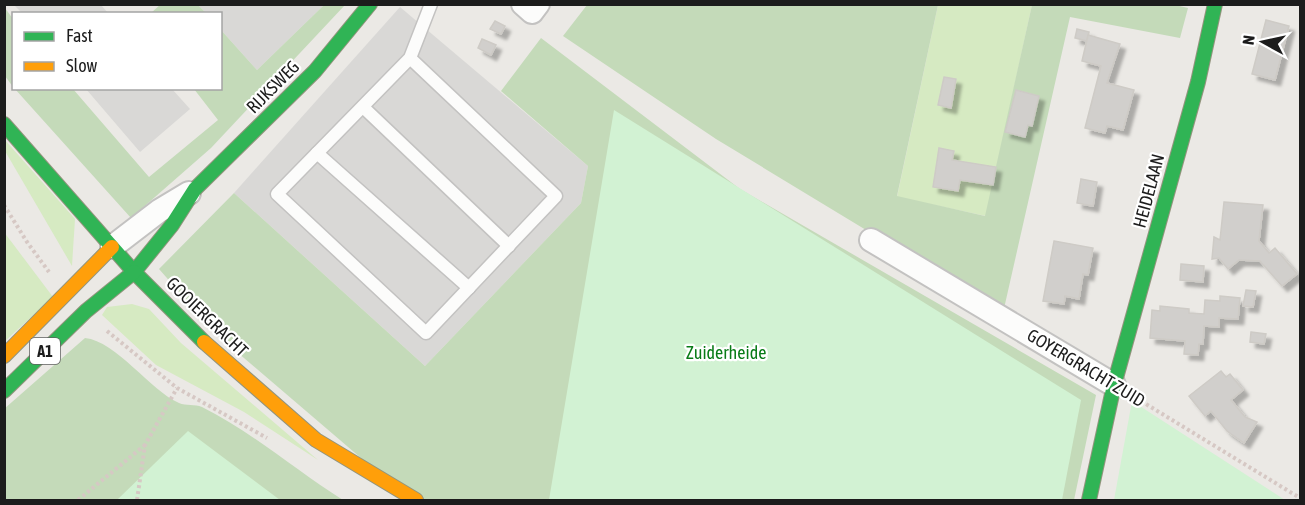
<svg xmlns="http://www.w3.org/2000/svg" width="1305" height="505" font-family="'Asap Condensed',sans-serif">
  <defs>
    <filter id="shadow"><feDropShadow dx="5.5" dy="5.5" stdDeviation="1.5" flood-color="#0004"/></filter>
  </defs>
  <rect width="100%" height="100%" fill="#ebe9e5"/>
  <g fill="#d9d8d6">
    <path d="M14,5h87l7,8h-86z"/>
    <path d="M198,5h126l-67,65 -36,-40 -1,-16 -14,-1z"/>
    <path d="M400,7l188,159 -7,37 -156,163 -191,-173z"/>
    <path d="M86,89h86l18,20 -50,43z"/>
  </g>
  <g fill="#d6eac2">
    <path d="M938,5h94l-46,211 -89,-19z"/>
    <path d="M4,139l71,80 -3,47 -67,-115z"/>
    <path d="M4,232l49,65 -49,45z"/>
    <path d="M132,304l17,5 32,34 137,117 -74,-48 -88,-47 -54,-50 5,-8z"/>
  </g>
  <g fill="#c4dab9">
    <path d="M161,4l37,1 8,8h-55z"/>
    <path d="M1171,4l17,4 -8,30 -110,-21 -67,296 -287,-174 -153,-103 24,-31h351l-41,191 88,20 47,-211z"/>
    <path d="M324,5h21l-134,143 -80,70 -116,-129h58l76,88 69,-57 -24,-31 26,-1 1,-58 36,40z"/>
    <path d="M5,8l8,11v68l-8,-11z"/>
    <path d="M541,38l199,151 356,206 -22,105h-654l-45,-30 -158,-135 -58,-66 75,-76 191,173 156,-163 7,-37 -87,-75z"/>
    <path d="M85,338c31,3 66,53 94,65 7,3 16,1 23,4 52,26 93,63 141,93h-338l-1,-91z"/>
  </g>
  <g fill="#d2f2d3">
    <path d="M614,110l467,290 -19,100h-513z"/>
    <path d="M1132,401l153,99h-171z"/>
    <path d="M188,431l92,69h-163z"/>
  </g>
  <g fill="#d1cfcc" stroke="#cecbc6" stroke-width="1.5" filter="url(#shadow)">
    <path d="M1266,20l23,6 -14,54 -23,-6z"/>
    <path d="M495,21l10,5 -4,8 -11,-5z"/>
    <path d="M1077,29l12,3 -2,9 -12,-3z"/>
    <path d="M1088,35l32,9 -13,39 27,7 -11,40 -16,-4 -2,7 -20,-5 16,-62 -19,-5z"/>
    <path d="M482,39l14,6 -5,10 -13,-7z"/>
    <path d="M944,77l12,2 -5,29 -13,-3z"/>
    <path d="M1016,90l23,6 -7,30 -4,-1 -3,12 -20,-5z"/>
    <path d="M939,148l15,3 -2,9 44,7 -3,18 -33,-5 -2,11 -25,-4z"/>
    <path d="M1081,179l16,3 -4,24 -16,-3z"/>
    <path d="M1224,202l39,3 -4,36 10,12 6,-5 22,26 -15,12 -22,-25 -21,-1 -11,9 -9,-11 -7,1 2,-22 6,3z"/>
    <path d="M1054,241l39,7 -5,27 -5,-1 -4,25 -14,-3 -1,8 -21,-3z"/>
    <path d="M1181,264l23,2 -1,16 -23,-2z"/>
    <path d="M1246,290l10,1 -3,16 -10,-1z"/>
    <path d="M1220,296l20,2 -2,21 -19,-1v9l-15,-1 -1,18h-4l-1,11 -14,-1 1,-13 -35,-3 2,-28 8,1v-5l29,3v4l15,1 1,-14 15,1z"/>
    <path d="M1251,332l15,2 -2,10 -14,-2z"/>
    <path d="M1221,371l5,6 4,-3 13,16 -12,10 14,17 12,5 -13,21 -17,-12 -16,-20 -6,5 -16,-20z"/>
  </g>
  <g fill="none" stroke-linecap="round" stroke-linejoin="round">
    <defs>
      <g id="lane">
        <path d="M410,58l146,138 -130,137 -149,-139 133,-136 21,-54"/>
        <path d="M363,107l146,139"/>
        <path d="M317,153l152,135"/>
      </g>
      <g id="street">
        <path d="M523,4l9,8 6,-8"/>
        <path d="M871,240l243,145"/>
        <path d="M112,247l47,-36 30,-18"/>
      </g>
      <g id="fast">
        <path d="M4,124l130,148 70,70"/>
        <path d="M134,272l38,-47 23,-36 120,-118 55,-67"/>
        <path d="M4,391l82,-80 48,-39"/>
        <path d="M1089,500l25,-115 84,-303 17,-78"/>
      </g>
      <g id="slow">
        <path d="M204,342l112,98 100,60"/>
        <path d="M4,356l108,-109"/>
      </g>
    </defs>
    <use href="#lane" stroke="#c3c2c1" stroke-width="15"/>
    <use href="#street" stroke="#c3c2c1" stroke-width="26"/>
    <use href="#fast" stroke="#92947d" stroke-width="16"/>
    <use href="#slow" stroke="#92947d" stroke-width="16"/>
    <g stroke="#d6c8c4" stroke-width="4" stroke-dasharray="3 3" stroke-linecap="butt">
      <path d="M4,205l23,37 22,30"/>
      <path d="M107,331l70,57 90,50"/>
      <path d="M1141,401l159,97"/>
      <path d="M78,500l67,-55"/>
      <path d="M137,500l8,-55 32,-57"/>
    </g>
    <use href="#lane" stroke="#fcfcfb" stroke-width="12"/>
    <use href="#street" stroke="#fcfcfb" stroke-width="22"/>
    <use href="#fast" stroke="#30b455" stroke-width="14"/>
    <use href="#slow" stroke="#ff9f0a" stroke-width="14"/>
  </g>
  <g text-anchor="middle" stroke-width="4.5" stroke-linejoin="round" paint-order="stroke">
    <rect fill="#fff" stroke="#606060" stroke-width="1.5" x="30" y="338" width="30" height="26" rx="4.5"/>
    <g font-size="16" font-weight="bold" fill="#1c1c1c">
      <text x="45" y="357">A1</text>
    </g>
    <g font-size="18" fill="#1c1c1c" stroke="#fff">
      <text transform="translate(273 87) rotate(-45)" y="6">RIJKSWEG</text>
      <text transform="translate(1149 191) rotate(-75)" y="6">HEIDELAAN</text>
      <text transform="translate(207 317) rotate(44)" y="6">GOOIERGRACHT</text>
      <text transform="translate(1086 368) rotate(31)" y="6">GOYERGRACHT ZUID</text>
    </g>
    <g font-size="18" fill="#097b17" stroke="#fff">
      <text x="726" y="359">Zuiderheide</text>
    </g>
  </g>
  <rect width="1305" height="505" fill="none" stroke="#1c1c1c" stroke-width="12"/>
  <rect x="12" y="12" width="210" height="78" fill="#ffffff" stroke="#a4a4a4" stroke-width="1.5"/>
  <rect x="24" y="32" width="30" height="9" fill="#30b455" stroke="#a4a4a4" stroke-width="1.5"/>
  <text x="66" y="42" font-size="18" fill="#1c1c1c">Fast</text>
  <rect x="24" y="62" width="30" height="9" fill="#ff9f0a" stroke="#a4a4a4" stroke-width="1.5"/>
  <text x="66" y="72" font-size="18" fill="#1c1c1c">Slow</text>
  <g transform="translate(1263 42) rotate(278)" stroke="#ffffff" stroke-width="4.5" paint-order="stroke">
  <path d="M0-4.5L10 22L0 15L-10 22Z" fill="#1c1c1c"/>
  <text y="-9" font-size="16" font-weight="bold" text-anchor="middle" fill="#1c1c1c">N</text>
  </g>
</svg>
